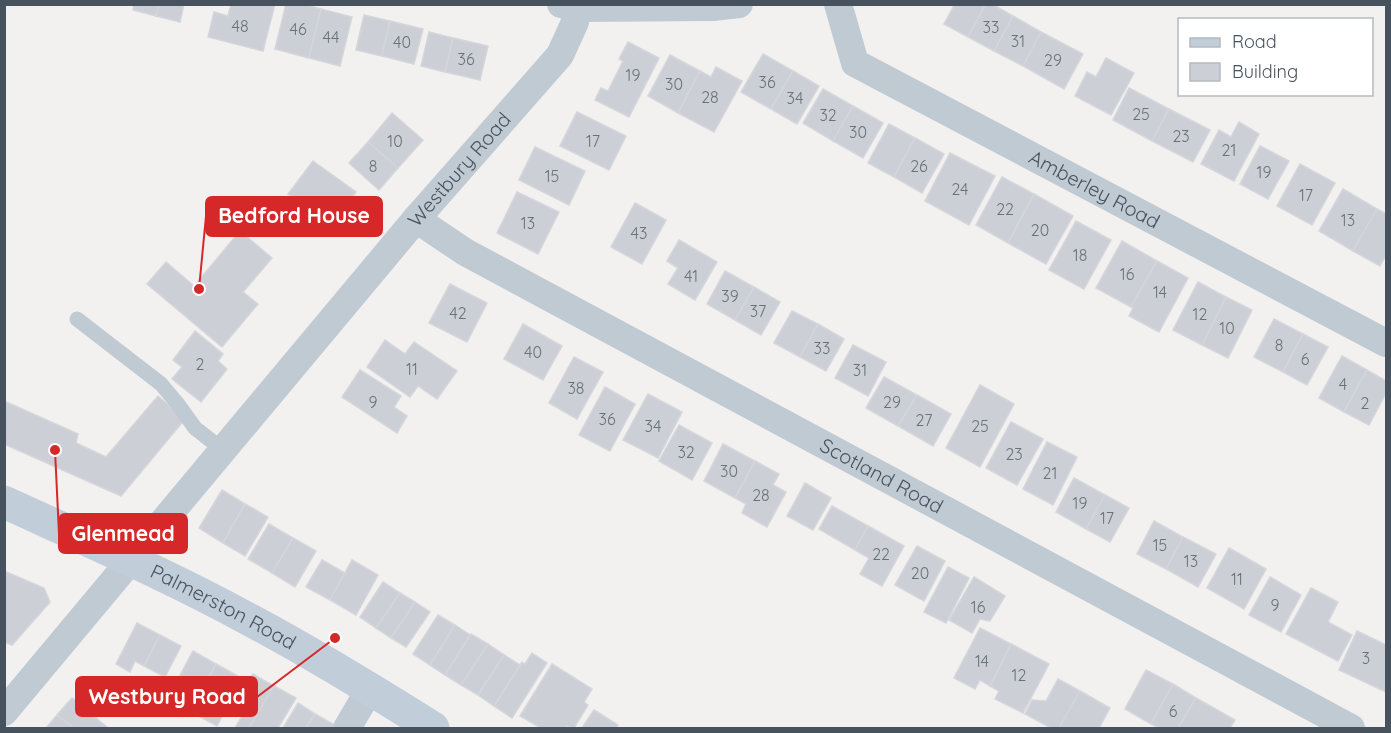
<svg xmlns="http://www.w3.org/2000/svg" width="1391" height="733" font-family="Quicksand,sans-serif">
  <rect width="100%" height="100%" fill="#f3f0f0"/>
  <g fill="#cccfd5" stroke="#d4d6dc" stroke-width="1.5">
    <path d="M134,4h25l-3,12 -23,-6z"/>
    <path d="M159,4h25l-4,18 -24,-6z"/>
    <path d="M231,4h44l-12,47 -55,-14 6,-25 14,4z"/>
    <path d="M286,4h17l18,5 -12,49 -34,-9z"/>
    <path d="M955,4h23l6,3 -16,30 -24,-13z"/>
    <path d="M986,4h6l21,12 -19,35 -26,-14z"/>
    <path d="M321,9l31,8 -12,49 -31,-8z"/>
    <path d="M364,15l26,6 -8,35 -26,-6z"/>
    <path d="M1013,16l28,16 -18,34 -29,-15z"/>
    <path d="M390,21l33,8 -9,35 -32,-8z"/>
    <path d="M429,32l24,6 -8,34 -24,-6z"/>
    <path d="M1041,32l42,22 -19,35 -41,-23z"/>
    <path d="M453,38l35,8 -8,34 -35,-8z"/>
    <path d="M628,42l31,16 -30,59 -34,-17 6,-12 7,3 15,-30 -4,-2z"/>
    <path d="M763,54l30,17 -22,38 -30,-17z"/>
    <path d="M670,55l30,16 -22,42 -30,-17z"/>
    <path d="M1106,58l28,15 -23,42 -36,-19 12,-24 9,5z"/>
    <path d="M716,67l26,14 -28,51 -36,-19 22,-42 11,6z"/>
    <path d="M793,71l26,15 -22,38 -26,-15z"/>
    <path d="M1129,88l40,21 -17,32 -39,-21z"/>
    <path d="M823,89l30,17 -20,35 -30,-18z"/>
    <path d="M853,106l30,17 -20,35 -30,-17z"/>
    <path d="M1169,109l41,21 -17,32 -41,-21z"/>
    <path d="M577,112l49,24 -17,34 -49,-24z"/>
    <path d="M392,113l31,27 -25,28 -30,-26z"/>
    <path d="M1239,122l20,12 -25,47 -33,-17 18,-34 12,7z"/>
    <path d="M889,124l26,14 -21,39 -26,-14z"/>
    <path d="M915,138l29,16 -22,39 -28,-16z"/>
    <path d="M368,142l30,26 -19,22 -30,-27z"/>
    <path d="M1260,146l29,15 -21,38 -28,-15z"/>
    <path d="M535,147l50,24 -16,34 -50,-25z"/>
    <path d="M950,153l45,23 -26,49 -44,-24z"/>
    <path d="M313,161l43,31 -14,19 -11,-8 -11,15 -32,-24z"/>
    <path d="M1300,164l35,19 -23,42 -35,-19z"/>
    <path d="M1002,177l32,17 -26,49 -32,-18z"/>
    <path d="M1343,189l34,20 -24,42 -34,-20z"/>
    <path d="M517,192l42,20 -21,42 -41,-21z"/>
    <path d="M1034,194l39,22 -27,48 -38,-21z"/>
    <path d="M635,203l31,17 -24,44 -31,-17z"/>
    <path d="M1377,209l9,5v41l-6,11 -27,-15z"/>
    <path d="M1076,221l35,19 -27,49 -35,-19z"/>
    <path d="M240,231l32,27 -29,34 15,12 -36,43 -75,-63 19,-22 28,24z"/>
    <path d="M679,240l38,22 -22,38 -27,-16 10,-16 -11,-7z"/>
    <path d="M1122,241l35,20 -26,46 -35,-19z"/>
    <path d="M1157,261l31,17 -29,54 -30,-16 4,-8 -2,-1z"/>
    <path d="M725,271l29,16 -19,33 -28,-16z"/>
    <path d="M1198,282l28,15 -24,48 -29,-15z"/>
    <path d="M450,284l37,19 -20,39 -38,-19z"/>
    <path d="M754,287l26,15 -19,33 -26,-15z"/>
    <path d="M1226,297l26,13 -24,48 -26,-13z"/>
    <path d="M792,311l26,13 -18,33 -26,-14z"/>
    <path d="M1274,319l29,15 -20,38 -29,-15z"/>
    <path d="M523,324l39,22 -19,34 -39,-21z"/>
    <path d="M818,324l26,15 -18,32 -26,-14z"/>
    <path d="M195,331l28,23 -5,7 9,8 -26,33 -29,-23 10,-12 -9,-7z"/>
    <path d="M1303,334l25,13 -21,38 -24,-13z"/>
    <path d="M385,340l20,14 9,-12 43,29 -20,28 -19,-13 -8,11 -43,-30z"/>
    <path d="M853,345l33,17 -18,34 -33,-18z"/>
    <path d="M1342,356l25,14 -23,42 -25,-14z"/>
    <path d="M574,357l29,15 -26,47 -28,-16z"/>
    <path d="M360,370l41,26 -7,11 13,9 -10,17 -55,-36z"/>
    <path d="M1367,370l19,11v12l-17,32 -25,-13z"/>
    <path d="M884,377l33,18 -19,31 -32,-18z"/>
    <path d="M980,385l34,19 -34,63 -34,-19z"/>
    <path d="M605,387l30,17 -25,47 -31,-16z"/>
    <path d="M648,394l34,18 -24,46 -35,-18z"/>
    <path d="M917,395l34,19 -18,32 -35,-20z"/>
    <path d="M158,396l27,23 -64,77 -117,-52v-43l74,33 -2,9 30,14z"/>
    <path d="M1011,422l32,17 -26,46 -31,-17z"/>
    <path d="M679,425l33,18 -20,37 -33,-19z"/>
    <path d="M1047,442l30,15 -24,48 -30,-16z"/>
    <path d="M723,444l32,17 -20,37 -31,-17z"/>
    <path d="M755,461l24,13 -6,11 13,7 -19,35 -25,-14 4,-9 -11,-6z"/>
    <path d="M1074,478l31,17 -19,34 -30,-17z"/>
    <path d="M805,483l26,15 -18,32 -26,-14z"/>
    <path d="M222,490l23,14 -22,39 -24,-15z"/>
    <path d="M1105,495l24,13 -19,34 -24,-13z"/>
    <path d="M245,504l23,13 -23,39 -22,-13z"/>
    <path d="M832,506l36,20 -13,24 -36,-21z"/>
    <path d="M1154,521l29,16 -17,32 -29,-15z"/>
    <path d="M269,524l24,14 -21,35 -24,-14z"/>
    <path d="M868,526l36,20 -22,40 -22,-12 9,-16 -14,-8z"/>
    <path d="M1183,537l33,17 -18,33 -32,-18z"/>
    <path d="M293,538l23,13 -21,36 -23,-14z"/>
    <path d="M917,546l28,15 -21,40 -29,-16z"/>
    <path d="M1229,548l37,21 -22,40 -37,-21z"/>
    <path d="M322,560l23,13 -15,27 -24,-13z"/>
    <path d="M352,560l26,15 -22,40 -26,-15z"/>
    <path d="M948,567l21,11 -23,45 -22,-11z"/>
    <path d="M4,571l40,17 6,14 -38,43 -8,-3z"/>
    <path d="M974,577l31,19 -15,25 -10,-2 -8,14 -23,-13z"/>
    <path d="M1270,577l31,18 -20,37 -32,-17z"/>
    <path d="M383,582l17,11 -24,35 -16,-11z"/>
    <path d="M1311,588l27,14 -10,20 24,13 -14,26 -52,-27z"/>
    <path d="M400,593l15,9 -24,36 -15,-10z"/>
    <path d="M415,602l15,10 -24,35 -15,-9z"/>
    <path d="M438,615l17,10 -25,40 -17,-11z"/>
    <path d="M137,623l23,12 -16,31 -9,-5 -5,11 -14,-8z"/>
    <path d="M455,625l15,10 -25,40 -15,-10z"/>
    <path d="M980,628l31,16 -21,42 -10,-6 -5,9 -21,-11z"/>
    <path d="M1357,631l29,14v47l-47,-22z"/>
    <path d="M471,634l17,10 -27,41 -16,-10z"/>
    <path d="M160,635l21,11 -16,31 -21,-11z"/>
    <path d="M488,644l16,11 -26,40 -17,-10z"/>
    <path d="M1011,644l38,20 -26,49 -28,-14 4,-8 -9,-5z"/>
    <path d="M193,651l23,13 -17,32 -23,-13z"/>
    <path d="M532,653l15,10 -35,55 -18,-12 28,-44 3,2z"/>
    <path d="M504,655l16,10 -26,41 -16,-11z"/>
    <path d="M216,664l22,12 -15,27 5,2 -11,21 -26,-14z"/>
    <path d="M552,664l40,25 -8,13 4,3 -14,23 -7,-2 -2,2h-24l-21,-12z"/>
    <path d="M1146,670l27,14 -22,40 -26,-15z"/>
    <path d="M253,674l21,12 -25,42h-14l7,-12 -10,-6z"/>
    <path d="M1058,679l22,12 -21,37h-8l-26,-14 7,-14 14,1z"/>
    <path d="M1173,684l23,14 -18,30h-18l-9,-4z"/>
    <path d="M274,686l22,12 -18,30h-29z"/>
    <path d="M1080,691l30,17 -11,20h-40z"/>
    <path d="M72,698l36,30h-34l-17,-13z"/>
    <path d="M1196,698l39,22 -5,8h-52z"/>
    <path d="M298,703l17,11 -9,14h-23z"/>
    <path d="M594,710l24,15 -2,3h-34z"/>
    <path d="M315,714l25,14h-34z"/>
    <path d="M57,715l17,13h-28z"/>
  </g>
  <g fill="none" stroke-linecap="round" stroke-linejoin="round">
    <path stroke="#c0cad3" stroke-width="15" d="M77,319l84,65 16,19 18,25 28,22"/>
    <g stroke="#c0cad3" stroke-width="28">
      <path d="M561,4l16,4 136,-1 26,-3"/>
      <path id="s1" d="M838,4l17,59 531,280"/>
      <path id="s2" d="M416,219l49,33 886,476"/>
      <path id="s3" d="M4,712l412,-493 144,-164 15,-33 2,-14"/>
      <path d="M347,728l23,-39"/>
    </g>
    <path stroke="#c2cdda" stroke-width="33" id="s4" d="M4,502c83,38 168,75 248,119 62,33 122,70 181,107"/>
  </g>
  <g text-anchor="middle" stroke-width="4.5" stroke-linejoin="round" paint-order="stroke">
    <g font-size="16" fill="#68727c">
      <text x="240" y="32">48</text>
      <text x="991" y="33">33</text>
      <text x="298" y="35">46</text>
      <text x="331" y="43">44</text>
      <text x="1018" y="47">31</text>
      <text x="402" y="48">40</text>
      <text x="466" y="65">36</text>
      <text x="1053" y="66">29</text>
      <text x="633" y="81">19</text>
      <text x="767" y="88">36</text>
      <text x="674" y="90">30</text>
      <text x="710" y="103">28</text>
      <text x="795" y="104">34</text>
      <text x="1141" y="120">25</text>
      <text x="828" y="121">32</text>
      <text x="858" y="138">30</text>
      <text x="1181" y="142">23</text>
      <text x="395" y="147">10</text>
      <text x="593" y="147">17</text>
      <text x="1229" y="156">21</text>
      <text x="373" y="172">8</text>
      <text x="919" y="172">26</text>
      <text x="1264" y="178">19</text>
      <text x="552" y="182">15</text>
      <text x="960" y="195">24</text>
      <text x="1306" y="201">17</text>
      <text x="1005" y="215">22</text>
      <text x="1348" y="226">13</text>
      <text x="528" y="229">13</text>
      <text x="1040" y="236">20</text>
      <text x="639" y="239">43</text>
      <text x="1080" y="261">18</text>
      <text x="1127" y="280">16</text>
      <text x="691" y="282">41</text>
      <text x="1160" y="298">14</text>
      <text x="730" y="302">39</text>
      <text x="758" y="317">37</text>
      <text x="458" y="319">42</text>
      <text x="1200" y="320">12</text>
      <text x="1227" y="334">10</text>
      <text x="1279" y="351">8</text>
      <text x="822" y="354">33</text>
      <text x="533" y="358">40</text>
      <text x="1305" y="365">6</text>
      <text x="200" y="370">2</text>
      <text x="412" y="375">11</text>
      <text x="860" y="376">31</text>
      <text x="1343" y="390">4</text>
      <text x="576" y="394">38</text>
      <text x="373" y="408">9</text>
      <text x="892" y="408">29</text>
      <text x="1365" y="409">2</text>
      <text x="607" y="425">36</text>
      <text x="924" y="426">27</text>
      <text x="653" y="432">34</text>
      <text x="980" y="432">25</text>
      <text x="686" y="458">32</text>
      <text x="1014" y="460">23</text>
      <text x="729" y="477">30</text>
      <text x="1050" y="479">21</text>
      <text x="761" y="501">28</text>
      <text x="1080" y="509">19</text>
      <text x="1107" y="524">17</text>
      <text x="1160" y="551">15</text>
      <text x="881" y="560">22</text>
      <text x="1191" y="567">13</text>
      <text x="920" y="579">20</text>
      <text x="1237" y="585">11</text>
      <text x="1275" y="611">9</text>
      <text x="978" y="613">16</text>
      <text x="1366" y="664">3</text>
      <text x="982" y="667">14</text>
      <text x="1019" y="681">12</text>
      <text x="1173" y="717">6</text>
    </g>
    <g font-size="20" fill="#46535f" stroke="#fff">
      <text dy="7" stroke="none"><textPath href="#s3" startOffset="708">Westbury Road</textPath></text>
      <text dy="7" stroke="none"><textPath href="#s1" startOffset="332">Amberley Road</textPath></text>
      <text dy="7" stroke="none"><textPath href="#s2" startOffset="532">Scotland Road</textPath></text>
      <text dy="7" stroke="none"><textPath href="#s4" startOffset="243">Palmerston Road</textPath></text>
    </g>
  </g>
  <path fill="none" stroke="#d62828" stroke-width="2" d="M199 289L206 216M55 450L59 534M335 638L257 697"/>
  <g fill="#d62828" stroke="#fff" stroke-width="2">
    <circle cx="199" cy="289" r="6"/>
    <circle cx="55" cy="450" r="6"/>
    <circle cx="335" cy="638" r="6"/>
  </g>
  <g fill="#d62828" stroke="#d62828" stroke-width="2">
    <rect x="206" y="197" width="176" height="39" rx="6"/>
    <rect x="59" y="514" width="128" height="39" rx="6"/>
    <rect x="76" y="677" width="181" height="39" rx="6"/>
  </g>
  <g font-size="21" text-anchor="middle" font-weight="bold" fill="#fff">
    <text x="294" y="223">Bedford House</text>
    <text x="123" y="541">Glenmead</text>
    <text x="167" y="704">Westbury Road</text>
  </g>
  <rect width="1391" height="733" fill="none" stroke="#46535f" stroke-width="12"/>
  <rect x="1178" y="18" width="195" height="78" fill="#ffffff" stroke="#b5babf" stroke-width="1.5"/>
  <rect x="1190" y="38" width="30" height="9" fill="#c2cdda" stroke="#b5babf" stroke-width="1.5"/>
  <text x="1232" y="48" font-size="18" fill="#46535f">Road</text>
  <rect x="1190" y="63" width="30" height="18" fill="#cccfd5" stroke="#b5babf" stroke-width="1.5"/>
  <text x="1232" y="78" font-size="18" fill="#46535f">Building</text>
</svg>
